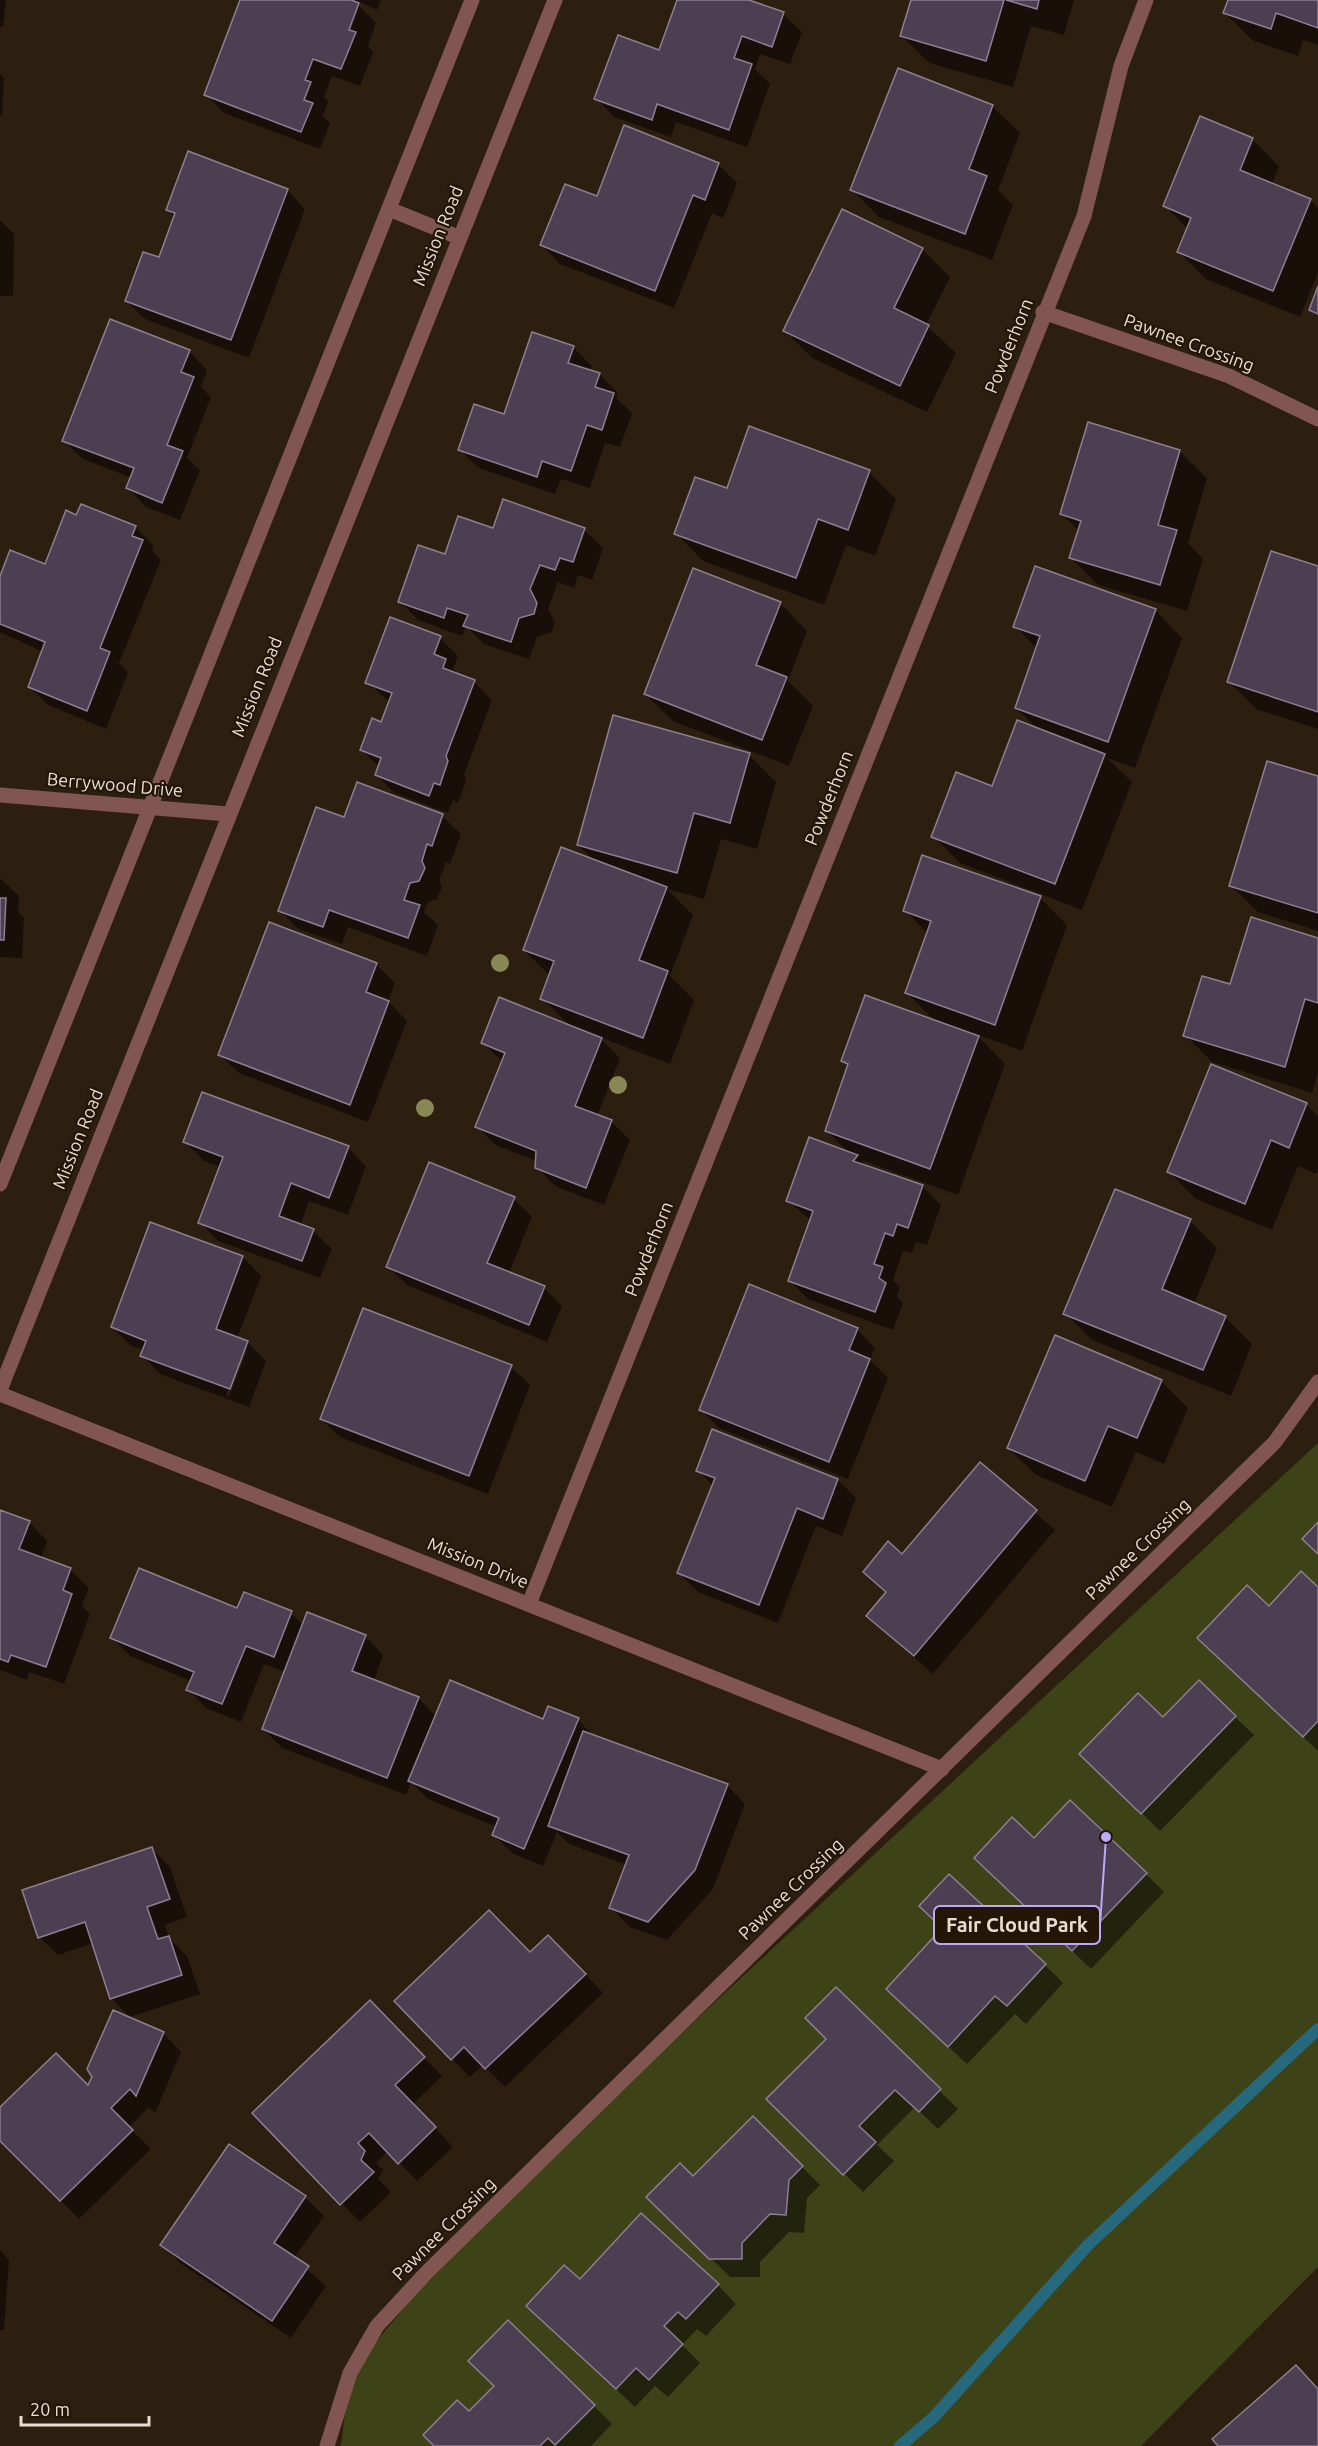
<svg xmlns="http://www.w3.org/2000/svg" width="1318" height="2446" font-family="Ubuntu,sans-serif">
  <rect width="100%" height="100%" fill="#2d1f0f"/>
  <path fill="#3e4317" d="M1318,1443v824l-177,179h-800l9,-73 118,-142z"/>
  <g fill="#0007" fill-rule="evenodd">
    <path d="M0,0h6l-3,27h-3z"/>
    <path d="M242,0h104l10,3 20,20 -8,23 5,6 -13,34 -28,-10 -8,21 4,4 -5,15 7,7 -10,26 -96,-36 -18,-19z"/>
    <path d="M354,0h27l-4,10z"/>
    <path d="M679,0h66l38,14 19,18 -12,32 -30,-10 -5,15 15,15 -23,63 -71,-25 -5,15 -57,-20 -18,-19 64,-47z"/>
    <path d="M912,0h162l-10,35 -33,-9 -18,61 -84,-24 -27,-27z"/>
    <path d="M1230,0h88v45l-15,-5 -5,16 -46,-16 -27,-27z"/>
    <path d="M0,74l4,4 -2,38 -2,-1z"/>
    <path d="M992,106l28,27 -22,57 15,15 -21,55 -113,-43 -27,-27z"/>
    <path d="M625,127l94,38 18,18 -14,35 -11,-5 -38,95 -114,-44 -18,-19 55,-47z"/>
    <path d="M1252,139l27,27 -8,19 39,15 8,8v65l-18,44 -94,-38 -27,-27 9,-23 -23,-23z"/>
    <path d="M287,190l18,19 -56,149 -104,-39 -19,-18 34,-42 15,-42 -7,-7z"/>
    <path d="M843,211l79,38 28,28 -24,48 30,28 -29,59 -115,-54 -27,-27z"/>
    <path d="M0,220l14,14 -1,62h-13z"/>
    <path d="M573,347l19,19 -2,5 9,3 19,19 -2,5 16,15 -12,34 -15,-4 -15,45 -29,-9 -6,15 -76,-26 -19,-18 45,-34z"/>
    <path d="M189,351l18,19 -6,17 10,10 -24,61 13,12 -20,50 -34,-13 -18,-19 4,-10 -49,-19 -19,-18z"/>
    <path d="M1179,451l28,27 -19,65 15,16 -16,52 -89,-26 -27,-27 8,-27 -17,-17z"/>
    <path d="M869,472l27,27 -21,57 -29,-11 -22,60 -121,-44 -27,-28 52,-43z"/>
    <path d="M77,517l58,10 19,19 -2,5 9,9 -42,103 9,9 -22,57 -58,-24 -18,-18 13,-35 -43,-20v-52l46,-14z"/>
    <path d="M494,529l90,1 19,18 -11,32 -14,-5 -4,13 -16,-6 -10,27 7,13 -3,10 -15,5 -8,22 -45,-15 -18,-18 -4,10 -44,-16 -18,-18 46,-46z"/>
    <path d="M1318,568v161l-62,-20 -27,-27z"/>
    <path d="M780,603l27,28 -19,50 25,25 -24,60 -116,-45 -28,-27z"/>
    <path d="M1155,610l27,28 -47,130 -28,-10 25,24 -50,128 -122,-47 -27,-27 60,-48 46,-58 -23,-22 21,-59 -22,-23z"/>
    <path d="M440,638l18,18 -5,13 9,8 12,5 18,18 -28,75 2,6 -8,22 -5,-3 -5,13 -53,-20 -19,-18 3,-8 -17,-17 20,-26 8,-22 -23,-20zM436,645h3l-7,17z"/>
    <path d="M749,755l27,27 -19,67 -36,-10 -17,60 -37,-10 26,26 -23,61 24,24 -24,64 -71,-27 21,21 -23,58 14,5 19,19 -26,65 -49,-19 -18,-19v-6l-42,-16 -18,-19 26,-64 -20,-19 88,-16 -29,-29 8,-22 -26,-26 71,-88 -17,-17z"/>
    <path d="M1318,778v153l-60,-19 -28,-27z"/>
    <path d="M358,784l84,32 19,18 -11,30 -4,-2 -7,18 3,7 -5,12 -9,3 -4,10 14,13 -11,31 -79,-29 -6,17 -44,-15 -18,-18 65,-92z"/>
    <path d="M0,878l19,18 -1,16 6,6 -2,40 -22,-1z"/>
    <path d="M1040,898l27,27 -45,126 -46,-17 29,30 -47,131 -97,-35 7,8 54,18 19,19 -14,40 -11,-3 -4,11 -9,-2 -10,29 7,7 -3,9 6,7 -10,27 -85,-31 -19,-19 22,-59 -23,-21 62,-46 -24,-24 23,-63 -6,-6 93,-39 -29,-29 21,-59 -23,-24z"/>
    <path d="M1318,940v132l-6,21 -100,-31 -27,-27 46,-49z"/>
    <path d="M376,964l19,19 -7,18 19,20 -39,101 -129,-49 -19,-18z"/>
    <path d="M1306,1104l12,12v53l-2,5 -18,-8 -26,64 -76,-31 -27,-27z"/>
    <path d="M185,1142l163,6 18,18 -18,49 -39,-14 -9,25 13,5 19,18 -12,29 -102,-37 -18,-19 21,-55 -17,-6z"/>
    <path d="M514,1199l18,18 -23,56 35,15 18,18 -15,36 -140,-57 -19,-18z"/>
    <path d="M1190,1221l27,27 -23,56 31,13 27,27 -21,52 -139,-56 -27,-27z"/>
    <path d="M150,1224l93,33 18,19 -24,63 11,4 18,18 -17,46 -89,-33 -18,-19 2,-5 -13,-4 -19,-19zM243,1350h4l-18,47 -3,-1z"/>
    <path d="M857,1329l18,19 -5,12 18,18 -40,101 -129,-51 -19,-19z"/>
    <path d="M511,1367l19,18 -42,109 -148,-57 -19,-18z"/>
    <path d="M1161,1381l27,27 -24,56 -28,-12 -24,55 -76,-32 -28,-27z"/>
    <path d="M980,1464l75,66 -122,144 -65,-58 19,-22 -22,-22 38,-16z"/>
    <path d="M698,1470l140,10 18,18 -14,38 -26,-10 -38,97 -80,-31 -19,-19 34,-87z"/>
    <path d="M0,1512l29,10 18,19 -6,18 29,10 19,19 -7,18 8,8 -26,70 -35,-12 -2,8 -27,-10z"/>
    <path d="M1318,1589v162l-100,-95 51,-48z"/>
    <path d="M238,1610l53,3 12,12 62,11 18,19 -9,26 44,17 18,18 142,4 17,17 132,48 18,19 -32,85 -46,51 -37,-13 -19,-19 16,-43 -58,-21 -12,-12 -14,34 -31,-13 -18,-18 3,-8 -69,-28 -17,-17 -5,13 -124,-47 -19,-19 22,-57 -21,-8 -23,58 -35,-14 -18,-19 3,-8 -61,-25 -18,-18z"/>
    <path d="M1235,1717l19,18 -94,96 -60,-59 63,-53z"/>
    <path d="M1034,1840l112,34 18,18 -73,77 -97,-93z"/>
    <path d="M152,1849l18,18 17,50 -22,8 4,13 18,18 13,38 -70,23 -18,-18 -19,-56 -35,12 -19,-18z"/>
    <path d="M530,1954l37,1 36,38 -98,94 -22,-22 -13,12 -18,-18z"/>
    <path d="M1045,1965l18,18 -37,41 -11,-10 -48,50 -61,-56z"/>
    <path d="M836,1989l122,120 -20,20 -23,-22 -38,38 17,16 -31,31 -95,-93 60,-60z"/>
    <path d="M370,2002l72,74 -29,28 40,43 -36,34 -29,-30 -12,12 7,7 -5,9 13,13 -31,30 -106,-109z"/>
    <path d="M163,2033l18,19 -26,61 -6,-6 -20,20 22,22 -72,70 -79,-80v-30l89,-22z"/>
    <path d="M753,2118l67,67 -13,13 -3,35 -15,-1 -29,30v15h-30l-81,-80 44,-19z"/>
    <path d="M229,2146l76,51 19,19 -30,42 32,28 -35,52 -111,-75 -18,-18z"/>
    <path d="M0,2250l9,10 -5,70h-4z"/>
    <path d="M718,2285l18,19 -30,32 -9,-7 -15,16 18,18 -32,34 -13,-11 -20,21 -88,-83z"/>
    <path d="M495,2386l99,20 18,18 -21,22h-155z"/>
  </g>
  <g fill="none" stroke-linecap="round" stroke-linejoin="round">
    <path stroke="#26697c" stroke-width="12" d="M900,2446l34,-29 154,-172 230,-216"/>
  </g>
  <g fill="#4b3f51" stroke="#8d7f93" stroke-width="1.5">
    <path d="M240,0h111l8,3 -10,27 7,2 -15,37 -28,-10 -8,21 6,2 -7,18 9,3 -12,29 -97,-37z"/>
    <path d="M677,0h72l35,12 -12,35 -30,-11 -8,22 18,6 -23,66 -72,-26 -5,16 -58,-21 24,-64 41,15z"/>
    <path d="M911,0h93l-18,61 -86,-25z"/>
    <path d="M1006,0h33l-2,9z"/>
    <path d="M1228,0h90v28l-42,-15 -5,16 -48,-16z"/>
    <path d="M898,68l95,37 -24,64 18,7 -22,58 -115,-44z"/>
    <path d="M1200,116l53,22 -13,32 71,29 -38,92 -96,-39 14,-34 -28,-12z"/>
    <path d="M624,125l95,38 -14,37 -12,-5 -38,96 -115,-46 25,-61 32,12z"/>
    <path d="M188,151l100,38 -57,151 -106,-39 18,-49 16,5 16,-44 -9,-3z"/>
    <path d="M842,209l81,39 -29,60 35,17 -29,61 -117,-55z"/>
    <path d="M1318,286v28l-9,-4z"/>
    <path d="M110,319l80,31 -9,22 13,5 -27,68 16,6 -21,52 -36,-15 8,-20 -72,-27z"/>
    <path d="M532,332l42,14 -6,17 32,10 -5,14 19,6 -12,37 -15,-5 -16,46 -29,-10 -5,16 -79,-27 16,-46 30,10z"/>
    <path d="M1088,422l92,28 -22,75 19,5 -17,55 -91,-27 12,-37 -21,-7z"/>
    <path d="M749,426l121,44 -22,60 -30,-11 -22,59 -122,-44 21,-57 32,11z"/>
    <path d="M503,499l82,29 -12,34 -13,-4 -5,12 -15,-5 -10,24 7,14 -3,11 -15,4 -8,24 -48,-16 5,-11 -21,-7 -3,10 -46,-16 20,-57 27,9 13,-38 35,12z"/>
    <path d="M81,504l55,22 -4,10 11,4 -43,108 10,4 -23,59 -59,-24 17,-45 -45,-18v-48l10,-26 35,14 21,-54 10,5z"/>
    <path d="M1271,551l47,15v146l-91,-30z"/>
    <path d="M1035,566l121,43 -48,133 -93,-34 25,-72 -27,-9z"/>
    <path d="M693,568l88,34 -25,63 31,12 -25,63 -118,-46z"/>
    <path d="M390,617l51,19 -7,18 12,5 -3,9 32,12 -29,76 2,5 -8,24 -6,-2 -5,13 -54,-21 6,-17 -21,-8 12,-32 9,4 11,-29 -27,-10z"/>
    <path d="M613,715l137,38 -20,70 -36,-10 -17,60 -100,-28z"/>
    <path d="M1017,720l88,34 -50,130 -124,-47 25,-65 36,14z"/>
    <path d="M1267,761l51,15v137l-89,-27z"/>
    <path d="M357,782l86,32 -11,32 -5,-2 -5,17 3,7 -6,13 -9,2 -6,17 16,5 -12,33 -79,-28 -6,17 -45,-16 38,-104 28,10z"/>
    <path d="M561,847l106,40 -28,73 29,11 -25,67 -103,-39 14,-38 -31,-11z"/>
    <path d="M922,855l119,41 -46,129 -90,-32 26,-72 -28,-10z"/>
    <path d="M0,898h6l-2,42h-4z"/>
    <path d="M1251,917l67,21v65l-13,-4 -20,68 -102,-31 19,-60 28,8z"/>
    <path d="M269,922l108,41 -11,29 23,9 -39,104 -132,-50z"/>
    <path d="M865,995l114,41 -49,133 -105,-38 23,-67 -7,-3z"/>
    <path d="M499,997l103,41 -27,68 37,14 -26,68 -51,-20 1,-17 -61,-24 30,-74 -24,-10z"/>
    <path d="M1211,1064l96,39 -18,45 -18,-8 -26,64 -78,-32z"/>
    <path d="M202,1092l147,54 -20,52 -38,-15 -12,33 35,13 -12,32 -104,-38 25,-66 -40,-15z"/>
    <path d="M809,1137l49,18 -5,6 70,24 -15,43 -11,-4 -4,12 -8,-3 -11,31 9,3 -4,11 7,5 -11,29 -87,-31 25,-70 -27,-10z"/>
    <path d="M429,1162l86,35 -28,66 58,23 -16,39 -143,-58z"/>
    <path d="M1115,1189l76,30 -29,70 64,27 -23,54 -140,-56z"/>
    <path d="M150,1222l93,34 -27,73 32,12 -18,48 -90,-33 6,-15 -35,-14z"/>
    <path d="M749,1284l109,44 -9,22 21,9 -41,103 -130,-52z"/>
    <path d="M363,1308l149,57 -43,111 -149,-57z"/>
    <path d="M1055,1335l107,45 -25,58 -29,-12 -23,55 -78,-33z"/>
    <path d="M712,1429l126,50 -15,40 -26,-11 -38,97 -82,-32 38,-95 -19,-7z"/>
    <path d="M980,1462l57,48 -123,146 -48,-40 20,-24 -23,-20 25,-31 14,13z"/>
    <path d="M0,1510l30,11 -11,28 52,19 -8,22 9,4 -26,73 -35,-12 -3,7 -8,-3z"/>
    <path d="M1318,1522v32l-16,-15z"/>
    <path d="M139,1568l98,40 7,-16 48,19 -18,46 -28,-11 -24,58 -36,-14 8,-18 -84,-34z"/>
    <path d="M1301,1571l17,16v134l-15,16 -106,-99 50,-53 22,21z"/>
    <path d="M307,1612l59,23 -14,36 67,26 -32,81 -125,-49z"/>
    <path d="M450,1680l93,39 5,-13 31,12 -55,131 -32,-14 7,-17 -91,-37z"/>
    <path d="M1199,1680l37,36 -95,98 -62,-60 59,-61 25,24z"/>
    <path d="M583,1731l145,53 -33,86 -47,52 -39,-14 20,-53 -81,-29z"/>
    <path d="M1070,1800l77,73 -75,78 -98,-93 38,-41 22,21z"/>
    <path d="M152,1847l18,52 -23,8 11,32 11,-3 13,39 -72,24 -25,-77 -47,16 -16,-48z"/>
    <path d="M949,1874l97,90 -39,42 -12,-10 -47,51 -62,-58 56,-61 -23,-22z"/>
    <path d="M489,1910l41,42 18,-17 38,39 -101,95 -21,-22 -13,13 -57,-59z"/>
    <path d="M836,1987l105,102 -22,23 -24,-22 -36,36 17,16 -33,33 -77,-76 60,-60 -21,-21z"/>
    <path d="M370,2000l55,57 -30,28 41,42 -38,37 -29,-31 -11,10 7,8 -4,9 13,12 -34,33 -88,-92z"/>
    <path d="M113,2010l51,22 -28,64 -6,-7 -19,19 22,22 -73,71 -60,-60v-34l56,-54 32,32 4,-8 -5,-8z"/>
    <path d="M753,2116l50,50 -14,14 -3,35 -16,-1 -28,29v16h-33l-63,-62 34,-34 13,13z"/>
    <path d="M229,2144l77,52 -32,47 35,23 -37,55 -112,-76z"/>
    <path d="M641,2213l78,71 -33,35 -8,-7 -14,14 19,18 -34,36 -13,-12 -20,21 -90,-83 38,-41 16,14z"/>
    <path d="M508,2320l87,85 -40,40 -7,-7 -8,8h-106l-11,-11 34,-35 12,11 25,-25 -26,-25z"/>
    <path d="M1296,2365l22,24v57h-100l-6,-7z"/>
  </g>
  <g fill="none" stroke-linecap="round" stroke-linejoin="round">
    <g stroke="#815550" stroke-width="15">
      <path d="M389,209l69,28"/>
      <path d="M1043,312l186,64 89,43"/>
      <path d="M0,795l228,19"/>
      <path d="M0,1184l472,-1184"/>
      <path d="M0,1390l555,-1390"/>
      <path d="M0,1394l942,375"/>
      <path d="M529,1604l555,-1388 37,-150 25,-66"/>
      <path d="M327,2446l23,-73 27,-47 50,-54 848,-830 43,-60"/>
    </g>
  </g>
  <g fill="#885">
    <circle cx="500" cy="963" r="9"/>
    <circle cx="618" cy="1085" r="9"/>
    <circle cx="425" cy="1108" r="9"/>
  </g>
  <g text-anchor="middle" stroke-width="4.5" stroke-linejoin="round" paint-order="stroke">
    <g font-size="18" fill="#e7ddd3" stroke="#231606">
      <text transform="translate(438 236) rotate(-68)" y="6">Mission Road</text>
      <text transform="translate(1189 343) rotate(20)" y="6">Pawnee Crossing</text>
      <text transform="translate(1009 346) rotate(-68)" y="6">Powderhorn</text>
      <text transform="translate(257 687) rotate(-68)" y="6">Mission Road</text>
      <text transform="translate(115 785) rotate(5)" y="6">Berrywood Drive</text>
      <text transform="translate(829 798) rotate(-68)" y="6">Powderhorn</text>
      <text transform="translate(78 1139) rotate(-68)" y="6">Mission Road</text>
      <text transform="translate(649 1249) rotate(-68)" y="6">Powderhorn</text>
      <text transform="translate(1138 1549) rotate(-44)" y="6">Pawnee Crossing</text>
      <text transform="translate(478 1563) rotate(22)" y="6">Mission Drive</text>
      <text transform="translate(791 1889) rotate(-44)" y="6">Pawnee Crossing</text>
      <text transform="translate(444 2229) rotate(-45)" y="6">Pawnee Crossing</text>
    </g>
  </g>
  <path fill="none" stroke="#bbaaf6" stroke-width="2" d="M1106 1837L1100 1925"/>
  <circle fill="#bbaaf6" stroke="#231606" stroke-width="2" cx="1106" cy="1837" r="6"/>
  <rect fill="#231606" stroke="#bbaaf6" stroke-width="2" x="934" y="1906" width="166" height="38" rx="6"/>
  <g font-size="20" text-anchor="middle" font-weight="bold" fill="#e7ddd3">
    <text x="1017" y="1932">Fair Cloud Park</text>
  </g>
  <path d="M21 2416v9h128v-9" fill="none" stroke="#e7ddd3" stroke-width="3"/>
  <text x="30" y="2416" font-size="18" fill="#e7ddd3" stroke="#231606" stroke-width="4.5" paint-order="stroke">20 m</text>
</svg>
